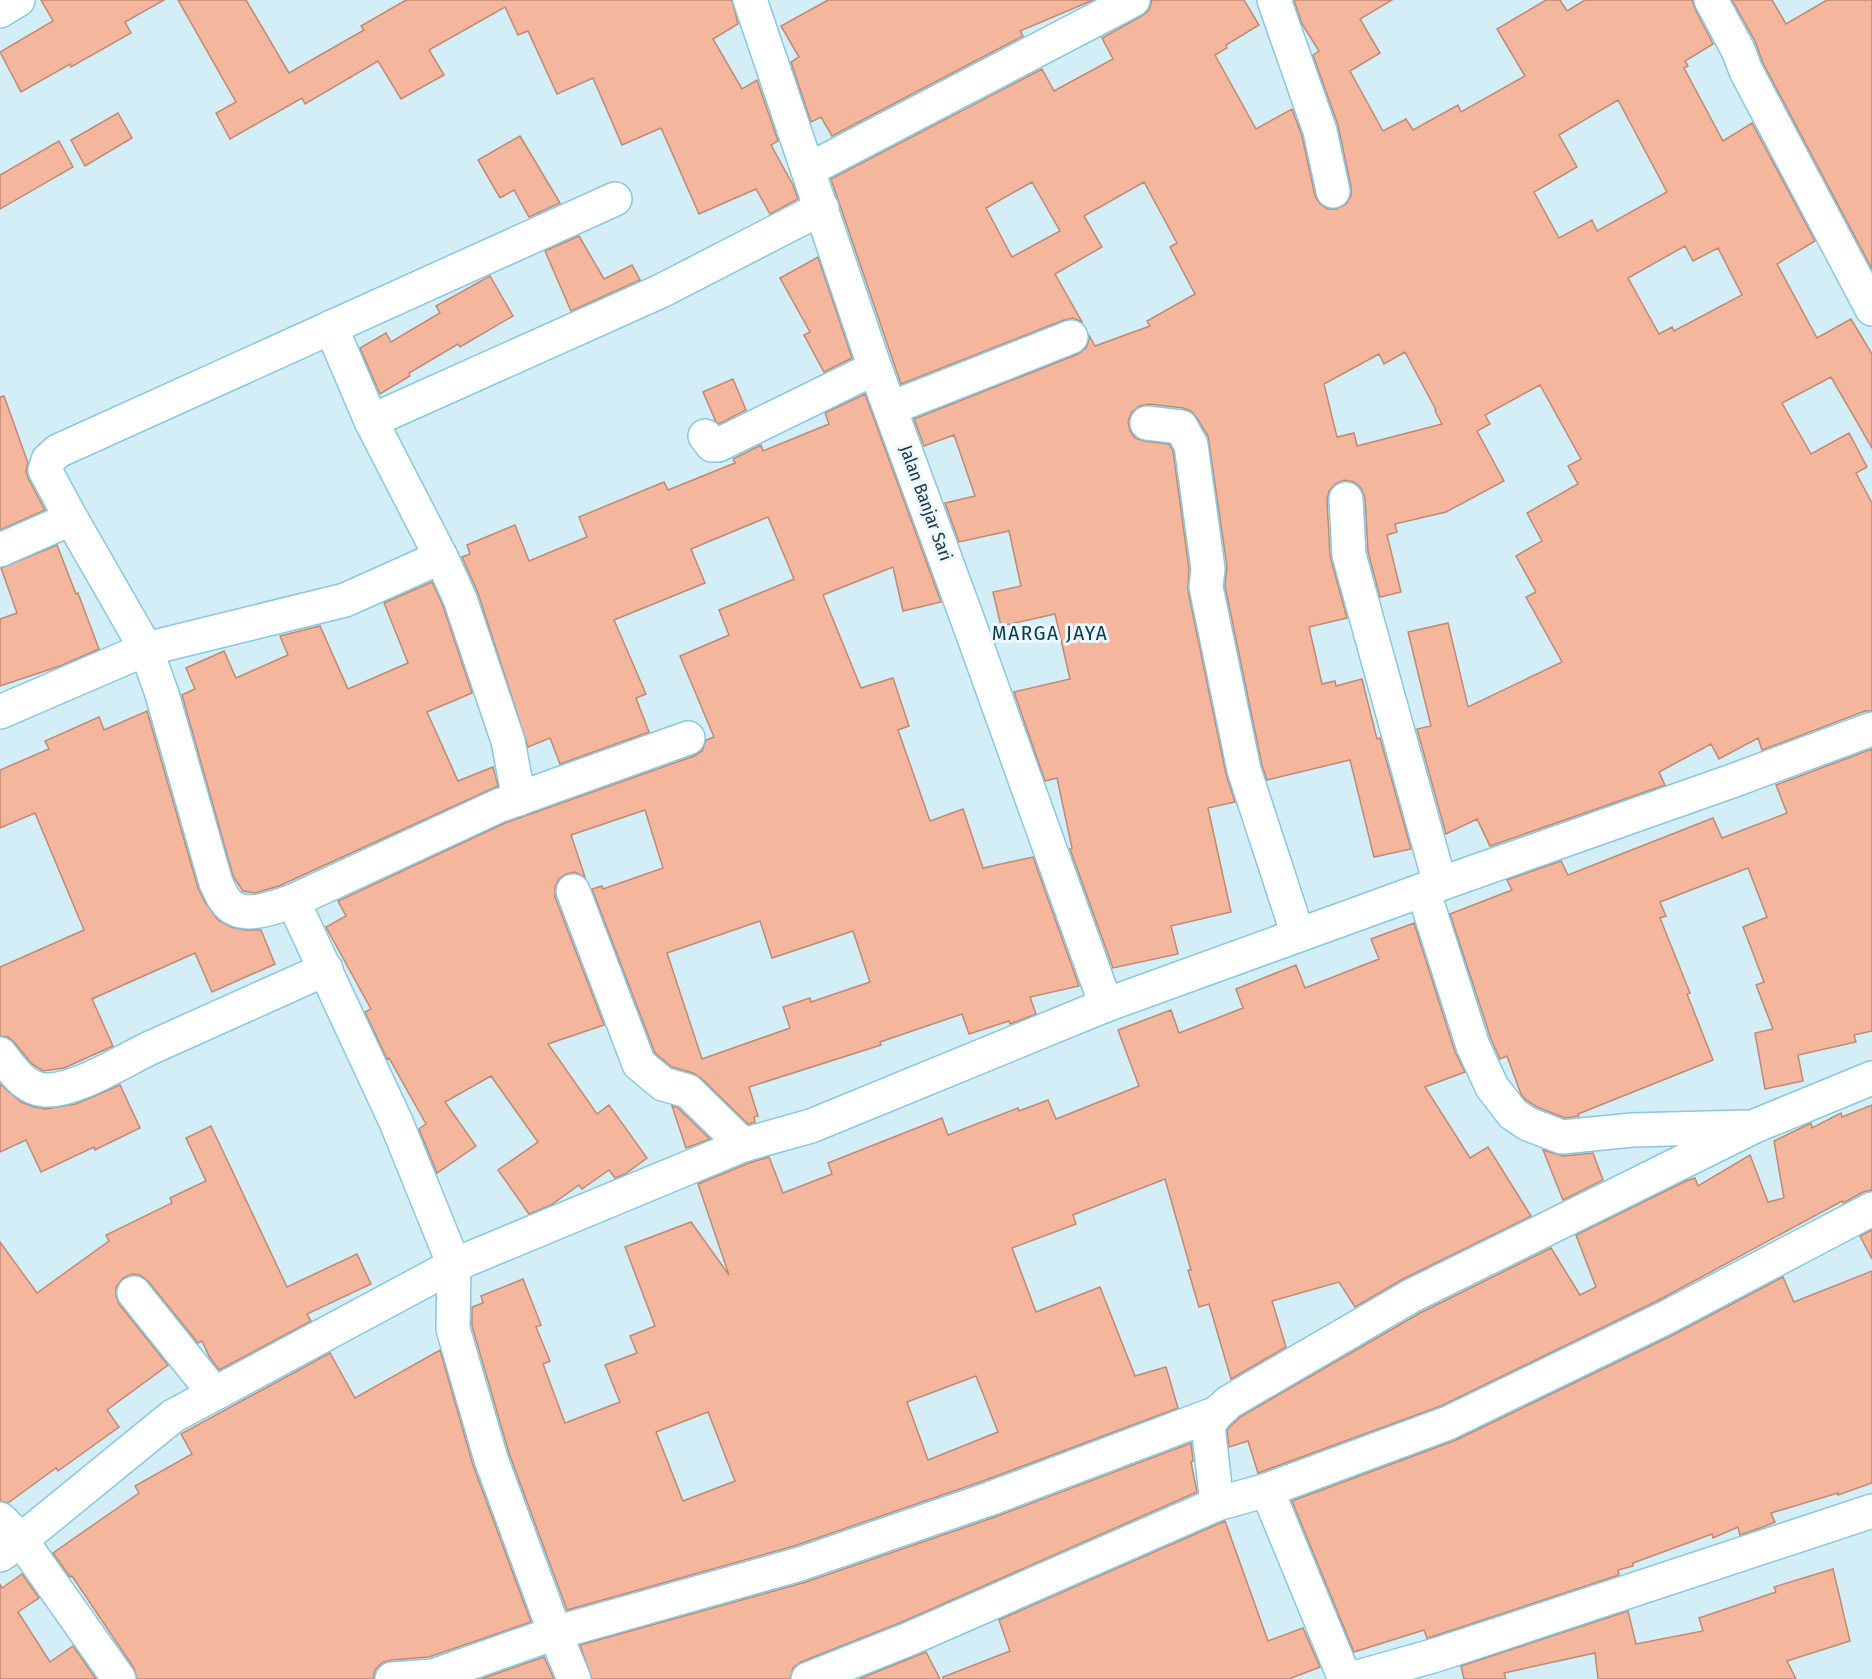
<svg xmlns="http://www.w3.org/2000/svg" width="1872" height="1679" font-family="'Fira Sans Condensed',sans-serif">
  <rect width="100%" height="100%" fill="#d4eef8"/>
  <g fill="#f4b69d" stroke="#c08972" stroke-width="1.5" fill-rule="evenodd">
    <path d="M41,0h123l-39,22 6,11 -60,34 -1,-3 -49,28 -21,-40 53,-31z"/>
    <path d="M178,0h68l43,73 75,-43 -3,-4 45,-26h326l6,24 -25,15 29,50 15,-9 21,61 -7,4 22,40 5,14 -28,15 -14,-25 -57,25 -38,-86 -39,17 -29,-67 -36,16 -29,-63 -10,4 -13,-28 -76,43 15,25 -43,24 -23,-38 -73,43 -3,-6 -72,41 -14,-26 20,-11z"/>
    <path d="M828,0h265l-73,31 3,5 -191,100 -11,-19 -10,5 -20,-60 8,-5 -18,-31z"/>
    <path d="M1152,0h92l15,25 -33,20 1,3 -12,7 41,74 36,-20 10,27 13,60 5,8 8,5h8l10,-5 5,-8v-9l-13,-62 -25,-70 6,-4 -17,-27 -8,-24h98l-32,19 20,34 -30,18 33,60 23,-12 7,11 45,-25 3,7 64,-36 -28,-47 49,-29h14l7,11 18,-11h107l3,9 18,35 -28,17 3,5 -4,2 39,73 29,-18 63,118 -38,23 40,74 34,-19 21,35v94l-41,-71 -49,26 29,51 38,-21 18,34 -11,6 16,30v208h-7l-103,39 -4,-12 -39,21 -8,-15 -52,28 6,13 -175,61 -13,-27 -31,15 -29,-105 14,-3 -23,-94 40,-9 20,84 94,-45 -36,-65 10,-5 -20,-36 26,-15 -15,-28 51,-29 -10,-18 13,-7 -41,-74 -55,30 5,9 -13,7 27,50 -58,31 -51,12 2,8 -10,3 14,57 -21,5 -12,-45 -3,-54 -4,-10 -7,-6 -10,-2 -9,4 -6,7 -2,9 3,56 17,62 -38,9 13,57 13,-3 1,5 26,-7 15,60 3,-1 31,111 -37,8 -24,-97 -83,20 -5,-15 -37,-179 2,-20 -19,-130 -11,-18 -6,-7 -8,-3 -34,-4 -9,2 -8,6 -4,9 2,10 5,7 9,3 25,3 4,7 16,118 -1,22 38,183 9,28 -27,6 23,104 -60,14 7,28 -65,14 -43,-119 2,-1 -15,-70 -12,3 -31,-89 56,-13 -15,-65 -54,12 -8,-34 28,-6 -12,-55 -50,11 -14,-39 30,-7 -21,-61 -30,11 -10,-27 164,-65 8,-6 3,-8v-5l6,11 55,-20 -3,-5 48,-27 -25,-47 7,-4 -33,-61 -60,34 18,31 -47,27 27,48 -9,-4 -9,2 -163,64 -70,-205 211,-110 12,22 59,-32 -11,-21 40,-22 7,-6zM1618,100l49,92 -70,39 -5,-11 -33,18 -25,-46 43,-25 -18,-32zM1032,182l28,49 -48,26 -26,-49zM1685,246l8,15 25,-13 24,47 -68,36 -2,-4 -13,7 -31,-56zM1405,352l31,58 -1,1 7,13 -85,22 -3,-13 -17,4 -13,-53 55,-30 5,10z"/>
    <path d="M1732,0h40l14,24 41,-24h45v269l-109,-206 -8,-22z"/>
    <path d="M118,113l14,25 -47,28 -14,-26z"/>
    <path d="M520,136l40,67 -31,14 -15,-27 -14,8 -22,-38z"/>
    <path d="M59,141l14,26 -73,42v-34z"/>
    <path d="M579,236l25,43 28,-14 8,15 -69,31 -26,-60z"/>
    <path d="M818,257l34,101 -28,14 -20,-37 6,-3 -30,-54z"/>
    <path d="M490,276l23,40 -53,31 -2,-3 -49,29 1,3 -30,18 -20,-46 26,-15 5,9 49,-29 -4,-7z"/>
    <path d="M733,379l13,31 -27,14 -3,-2 -13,-30z"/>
    <path d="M865,394l76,208 -38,9 -10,-44 -70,28 38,93 32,-10 16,48 -11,4 32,91 33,-12 20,59 50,-11 46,129 -49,11 6,17 -26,10 -1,-3 -40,13 -7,-20 -82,28 1,3 -132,42 9,29 -4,1 1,5 -7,2 -47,-46 -8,-5 -21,-6 -17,-14 -63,-164 10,-3 1,3 60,-21 -18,-58 -74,25 14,42 -10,-5 -9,2 -7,5 -4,8v10l49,128 -56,19 49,70 12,-9 38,53 -22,16 -10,4 -6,-8 -27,19 -3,-4 -28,20 -22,9 -31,-44 40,-28 -47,-66 -46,26 31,44 -39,27 -18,-44 7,-5 -37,-66 -2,1 -22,-47 6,-3 -45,-82 20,-11 -8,-15 167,-78 189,-67 8,-5 4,-11 8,-3 -34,-81 49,-21 -10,-25 75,-31 -26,-62 -77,32 14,34 -91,37 32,74 -10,4 13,34 -89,32 -10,-26 -22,9 -50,-154 -16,-36 8,-3 -3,-9 48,-20 14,36 58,-24 -8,-20 85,-35 4,8 67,-27 -2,-4 28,-14 2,6 66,-27 -4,-11zM760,921l12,37 81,-27 17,51 -59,20 -1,-4 -27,9 7,21 -88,31 -35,-106z"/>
    <path d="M4,396l24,67 -2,8 2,7 17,32 -45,20v-133z"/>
    <path d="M57,545l19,49 2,-1 21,56 -39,17 -60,20v-67l17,-6 -16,-45z"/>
    <path d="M432,582l11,24 29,87 -45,19 31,69 35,-14 5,19 -219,100 -24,7 -12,-2 -10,-15 -51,-181 13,-6 -9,-21 38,-17 12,27 52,-23 -8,-19 40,-10 28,63 60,-26 -24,-60z"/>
    <path d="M147,711l51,177 7,14 13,18 13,7 14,3h16l14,34 -63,28 -17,-39 -103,46 21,47 -49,22 -21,3 -11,-7 -18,-22 -6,-5 -8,-1v-69l84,-37 -49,-117 -35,15v-58l49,-21 -4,-8 54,-24 5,13z"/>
    <path d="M1872,749v282l-18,4 2,7 -58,13 5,26 -38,8 -10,-56 18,-4 -17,-44 8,-3 -21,-55 24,-10 -19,-49 -88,34 6,14 -6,2 30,75 -3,1 26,66 -135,54 1,2 -14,2 -28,-11 -11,-7 -5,-6 -14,-38 -7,3 -9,-20 -41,-125 62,-24 -5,-10 54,-19 7,14 145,-57 9,20 65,-25 -11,-28z"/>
    <path d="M1414,923l41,129 10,20 -40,15 45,71 18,-11 43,69 -128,63 -48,28 -16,-25 -67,19 14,46 -55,32 -22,-75 -10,3 -11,-37h3l-26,-91 -92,36 3,9 -64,24 24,64 64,-25 35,89 31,-9 12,41 -195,73 -189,65 -227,64 -58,-157 -37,-127v-19l11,-4 -2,-7 42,-17 18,46 -5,2 14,34 -7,3 22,59 55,-21 -15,-37 32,-12 -7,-17 25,-10 -30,-79 66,-25 38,53 -31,-91 51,-21 20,-6 14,36 49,-19 -4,-11 114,-45 6,17 70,-27 1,3 29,-11 8,19 83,-33 -21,-56 53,-20 8,23 64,-25 -7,-19 60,-24 9,23 74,-29 -8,-20zM976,1376l22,56 -70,28 -21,-58zM708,1412l27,69 -52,20 -27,-69z"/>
    <path d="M0,1084l21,18 13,5 12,2 30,-5 44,-19 20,43 -45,22 -1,-3 -53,25 -15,-32 -26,12z"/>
    <path d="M1872,1105v85l-9,2 -20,11 -1,-2 -185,100 -216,105 -183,67 -10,-32 -19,6 -2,-17 13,-13 180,-104 131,-65 29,47 16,-8 -20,-52 110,-54 9,-3 3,8 52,-31 18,47 16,-4 -10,-57 37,-18 1,5 29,-15 1,4z"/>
    <path d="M672,1106l6,2 32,31 -24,9z"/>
    <path d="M211,1126l76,161 70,-33 14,30 -64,30 4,7 -92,49 -10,-14 -7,-15 -4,2 -50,-62 -8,-6 -8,-1 -9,4 -7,9v9l3,8 49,61 -61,45 12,17 -61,44 -2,-3 -48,35 -8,-2v-259l37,51 72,-52 -3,-6 66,-32 -2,-5 36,-17 -20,-43z"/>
    <path d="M1543,1150l20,6 30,-3 10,27 -40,20z"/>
    <path d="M1872,1230v29l-12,-23z"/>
    <path d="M1872,1271v212l-34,12v-2l-67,20 4,9 -12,5 -23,8 -2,-8 -25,11 -1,-4 -79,29v3l-15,4 1,5 -188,62 -4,1 -3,-8 -70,22 -62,-151 164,-61 217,-105 110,-58 11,25z"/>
    <path d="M440,1350l33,115 58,157 -102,35 -38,3 -9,3 -7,7 -2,9h-236l-3,-11 -62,-92 -2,1 -17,-24 86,-60 -4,-7 57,-32 -11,-20 149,-81 25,45z"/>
    <path d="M1191,1443l2,18 -2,1 6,30 -295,130 -101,40 -8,6 -3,11h-198l-12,-34 226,-63 189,-65z"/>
    <path d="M1225,1521l43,120 35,-13 17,39 -31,12h-346v-2l67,-26 -11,-31z"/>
    <path d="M1833,1569l17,72 -63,20 9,18h-198l-3,-26 -91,20 2,6h-42l-3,-13 167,-55 8,33 67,-13 -4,-13 77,-26 -2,-5z"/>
    <path d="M22,1574l17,24 -21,14 32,50 23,-16 23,33h-96v-95l2,4z"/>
    <path d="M926,1652l14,27h-81l57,-23z"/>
    <path d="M544,1657l10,22h-73z"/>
  </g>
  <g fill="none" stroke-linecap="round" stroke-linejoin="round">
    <defs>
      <g id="minor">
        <path d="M750,0l125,368 96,261 135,376"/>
        <path d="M1274,0l46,131 13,60"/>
        <path d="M1711,0l27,50 8,21 126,238"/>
        <path d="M0,11l18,-11"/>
        <path d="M808,170l325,-170"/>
        <path d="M331,327l40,94"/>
        <path d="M891,408l180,-71"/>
        <path d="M1147,423l34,4 10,18 17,124 -2,18 38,183 54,165"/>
        <path d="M705,436l7,9h6l157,-77"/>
        <path d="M1346,499l3,56 91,329"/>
        <path d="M0,550l59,-26 13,-4"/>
        <path d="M441,557l-96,43 -199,49 -74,-129 -27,-50 3,-10 10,-9 557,-252"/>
        <path d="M0,712l146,-63 16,45 54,189c3,5 5,12 9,17 15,22 48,8 68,1l103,221 58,143 -1,64 38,130 64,174 19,46"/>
        <path d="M519,799l-11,-58 -48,-142 -19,-42 -70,-136 290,-130 161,-83"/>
        <path d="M1423,890l50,156 19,41 21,27 15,10 34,13 70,-7 113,-3"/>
        <path d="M573,891l66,173 24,20 25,7 55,54"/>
        <path d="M293,901l205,-95 190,-68"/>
        <path d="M0,1054c12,15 24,35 45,36 29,2 78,-29 105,-42 59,-27 118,-53 176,-79"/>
        <path d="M134,1293l80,100"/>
        <path d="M1267,1490l78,189"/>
        <path d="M1217,1504l50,-14 181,-67 217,-105 207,-109"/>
        <path d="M0,1519l21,21 98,139"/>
        <path d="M0,1555l21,-15 152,-124 281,-151 289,-120 68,-19 295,-121 317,-115 309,-109 140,-52"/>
        <path d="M392,1679l41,-3 122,-43 245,-69 189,-65 228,-86"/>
        <path d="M808,1679l101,-40 308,-135 -9,-79 9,-12 12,-11 182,-106 344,-170 117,-48"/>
        <path d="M1351,1679l85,-24 436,-144"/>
      </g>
    </defs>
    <use href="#minor" stroke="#86c8e1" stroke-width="36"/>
    <use href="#minor" stroke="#fff" stroke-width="33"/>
  </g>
  <g text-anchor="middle" stroke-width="6" stroke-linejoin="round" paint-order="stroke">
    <g font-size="18" fill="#1d3842" stroke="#ecf8fd">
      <text transform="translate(926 503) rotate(70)" y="6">Jalan Banjar Sari</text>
    </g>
    <g font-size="21" letter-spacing="1.5" fill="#053d4e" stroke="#ecf8fd">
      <text x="1050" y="640">MARGA JAYA</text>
    </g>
  </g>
</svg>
